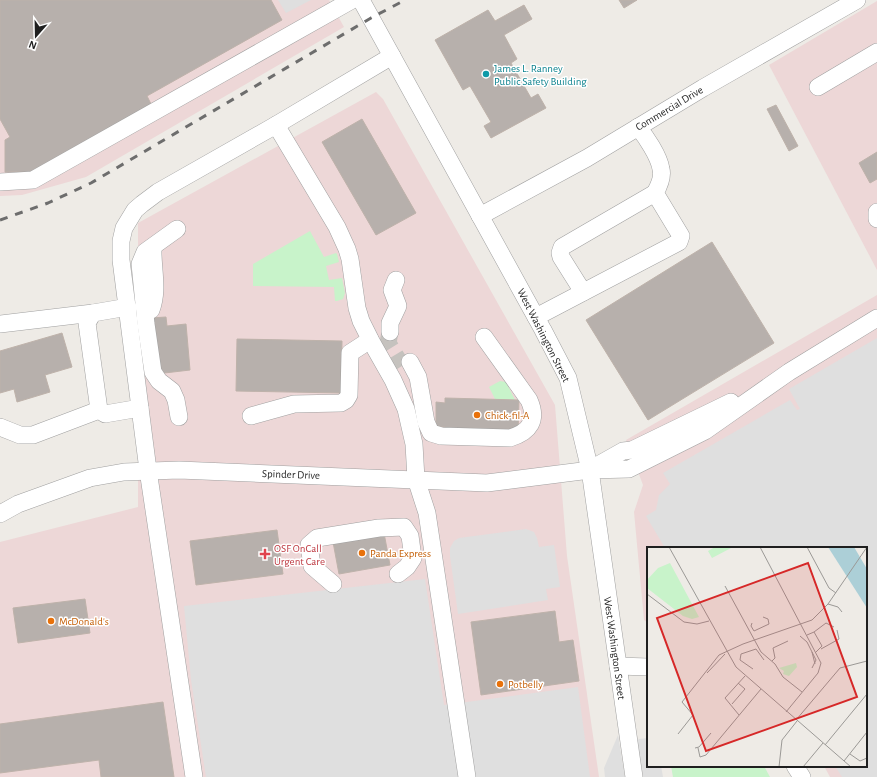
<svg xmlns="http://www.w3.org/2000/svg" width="877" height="777" font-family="'Alegreya Sans',sans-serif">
  <rect width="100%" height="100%" fill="#eeebe6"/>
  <g fill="#edd7d7">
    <path d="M0,0h329l15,27 -258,150 -64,18 -22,1z"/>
    <path d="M877,1v269l-108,-205z"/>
    <path d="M376,92l7,7 172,306 12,151 32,221h-599v-235l138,-35v-284z"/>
    <path d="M877,295v482h-47l-6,-11h42v-218h-218v75l-4,-3 -10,-108 9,-27 -17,-45z"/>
  </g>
  <g fill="#c8f3ca">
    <path d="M310,231l14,26 12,-4 1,1 2,8 -13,4 3,14 13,-2 3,15 -2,6 -6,2h-2l-1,-14 -81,-1v-22z"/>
    <path d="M500,381l6,1 9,18 -20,-1 -6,-12z"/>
    <path d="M671,766h93l6,11h-97z"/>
  </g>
  <g fill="#dfdfdf">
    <path d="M278,0h33l-25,13z"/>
    <path d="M877,338v439h-35l-7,-11h31v-218h-201l-19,-32 10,-6 3,-15 11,-11 -7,-11 127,-73 7,10 3,-1 -11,-20z"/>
    <path d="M526,529l8,3 3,6 2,9 15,-2 6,42 -14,2 2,11 -90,14 -8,-58v-8l4,-7 5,-3z"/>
    <path d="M425,579l19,126 134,-18 12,90h-384l-15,-97 -7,-74z"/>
    <path d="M618,735l7,42h-20l-1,-9z"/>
    <path d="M648,738v28h13l2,11h-20l-6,-36 2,-2z"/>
  </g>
  <g fill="#b7b0ac" stroke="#beb2aa">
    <path d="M0,0h271l11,20 -135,76 4,8 -120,68h-26v-32l5,-3 -10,-18z"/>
    <path d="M619,0h18l-13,8z"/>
    <path d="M524,5l8,14 -28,16 13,24 -6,4 20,35 7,-4 8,14 -55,30 -7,-12 7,-4 -21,-36 -7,4 -28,-50 53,-30 7,11z"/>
    <path d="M776,105l22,41 -9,5 -22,-42z"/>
    <path d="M362,119l54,94 -40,22 -54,-93z"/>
    <path d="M877,152v27l-7,4 -11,-20z"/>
    <path d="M712,242l62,101 -126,77 -62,-100z"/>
    <path d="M166,317l1,9 19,-2 4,46 -34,4 -5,-56z"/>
    <path d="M62,333l10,34 -27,8 5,17 -33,10 -3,-13 -14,4v-42z"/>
    <path d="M237,339l105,2 -1,52 -105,-2z"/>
    <path d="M445,398l74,2 -1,34 -73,-3v-4h-9v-25l9,1z"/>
    <path d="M277,530l6,44 -87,11 -6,-44z"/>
    <path d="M384,533l6,32 -51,9 -6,-32z"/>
    <path d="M85,599l5,34 -72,10 -5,-35z"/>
    <path d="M555,611l4,31 14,-2 6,41 -98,14 -10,-73z"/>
    <path d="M163,702l11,75h-73l-2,-17 -99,13v-49z"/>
  </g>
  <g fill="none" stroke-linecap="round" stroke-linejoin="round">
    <path stroke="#c5c2be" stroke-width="17" stroke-dasharray="17 8" stroke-linecap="butt" d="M390,332l-2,11 14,23"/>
    <defs>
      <g id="minor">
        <path d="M361,0l182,330 25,48 22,92 44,307"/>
        <path d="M818,87l59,-35"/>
        <path d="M276,125l61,102 10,22 3,10 7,49 4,13 11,22 21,37 13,29 8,35 2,35 11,34 40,264"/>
        <path d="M0,182l33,-2 319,-180"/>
        <path d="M877,212v7"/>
        <path d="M480,216l107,-58 116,-70 154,-88"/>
        <path d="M177,229l-32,23 -5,12 6,60 7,48 6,9 13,10 4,9 3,17"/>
        <path d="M583,292l-22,-35 -1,-4 2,-6 93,-54"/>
        <path d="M128,307l-35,6 -6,10 12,87 6,4 35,-6"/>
        <path d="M151,310c8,-20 1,-43 2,-63"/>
        <path d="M536,317l143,-75 2,-6 -26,-43c4,-7 8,-16 6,-24 -2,-13 -15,-32 -23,-42"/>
        <path d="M0,324l93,-11"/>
        <path d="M390,332v-9l8,-17 -6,-16 4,-10"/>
        <path d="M410,362l8,15 8,45 5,11 10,3 69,2c20,-6 28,-18 19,-38l-45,-63"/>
        <path d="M251,416l43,-12 47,-1 5,-3 3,-5 1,-42 20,-13"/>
        <path d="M0,427l20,8h13l66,-25"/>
        <path d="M591,469l32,-18 9,-1 99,-48"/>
        <path d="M0,514l18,-10 72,-26 34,-6 55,-2 308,13 103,-13 39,-1 76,-38 84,-59 88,-54"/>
        <path d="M333,584l-21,-18 -3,-21 8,-7 62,-10 25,-1 6,9 3,22 -6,9 -9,7"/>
        <path d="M618,666l30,1"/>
        <path d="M795,766l7,11"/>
        <path d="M194,777l-46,-307 -27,-210v-19l3,-13 11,-18 7,-6 16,-12 118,-67 116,-69"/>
      </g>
    </defs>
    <use href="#minor" stroke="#a0a0a0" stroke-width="18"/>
    <use href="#minor" stroke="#fff" stroke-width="17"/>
    <path stroke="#6d6d6d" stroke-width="3" stroke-dasharray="8 8" stroke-linecap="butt" d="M0,220l48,-17 43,-20 280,-165 34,-18"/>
  </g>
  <circle fill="#0f9aa8" stroke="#fff" stroke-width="1.5" cx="486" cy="74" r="4"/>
  <g fill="#e8710a" stroke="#fff" stroke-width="1.5">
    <circle cx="477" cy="415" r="4"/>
    <circle cx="362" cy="553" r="4"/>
    <circle cx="51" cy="621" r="4"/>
    <circle cx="500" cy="684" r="4"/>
  </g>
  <path fill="#e0444e" stroke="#fff" stroke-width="1.5" d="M263 548h4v4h4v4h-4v4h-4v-4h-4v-4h4z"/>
  <g text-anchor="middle" stroke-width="3" stroke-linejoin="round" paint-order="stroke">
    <g font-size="11" fill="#0d838f" stroke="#fff" text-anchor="start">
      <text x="494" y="72">James L. Ranney<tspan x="494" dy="13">Public Safety Building</tspan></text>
    </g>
    <g font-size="11" fill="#1f1f1f" stroke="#fff">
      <text transform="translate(669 108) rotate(-31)" y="4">Commercial Drive</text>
      <text transform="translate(544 335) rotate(63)" y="4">West Washington Street</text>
      <text transform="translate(291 474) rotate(2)" y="4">Spinder Drive</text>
      <text transform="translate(615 648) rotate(82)" y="4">West Washington Street</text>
    </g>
    <g font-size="11" fill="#c56008" stroke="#fff" text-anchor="start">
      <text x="485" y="419">Chick-fil-A</text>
      <text x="370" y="557">Panda Express</text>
      <text x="59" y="625">McDonald's</text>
      <text x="508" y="688">Potbelly</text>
    </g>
    <g font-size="11" fill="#be3a42" stroke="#fff" text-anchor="start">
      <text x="274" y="552">OSF OnCall<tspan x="274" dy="13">Urgent Care</tspan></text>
    </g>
  </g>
  <g transform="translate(647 547)">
    <rect width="220" height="220" fill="#eeebe6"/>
    <path d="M68,0h18l-21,11 -4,-7zM23,16l22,41 7,13 -7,2 -9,-3 -36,-28v-8l11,-12zM149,116l1,4 -8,9 -6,-2 1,-3 -5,-3z" fill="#c8f3ca"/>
    <path d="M181,0h26l13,22v39z" fill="#accfd7"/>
    <path fill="none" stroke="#9b9996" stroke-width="1" d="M22,0l67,120 115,100M113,0l61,116 -3,10 -32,39M160,0l22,41 7,5M78,39l36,66 14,12 8,13 19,15M0,47l37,28 13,2 12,-3M181,57l10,3 4,5M105,76l-1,3 3,5 15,-7 -1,-5 -5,-2M167,85l12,-9 8,4M160,88l7,-3 8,14 -6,6M153,89l7,6 9,18 -4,8M174,102l18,-10 -2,-9M165,105l3,12M125,114l3,-3 -2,-10 15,-7M106,122l-13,-9 1,-6 15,-5 8,11M60,126l18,-19M85,157l13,-15 -7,-6M92,168l-14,-17 20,-22M149,173l44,-52 27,-7M31,187l15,-19 -11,-13 37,-47 24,-11 69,-24 16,-16 39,-57M178,198l42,-51M48,201l4,-1 12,-14M51,201l2,9 6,-2 55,-66M203,207l10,7 7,-3M197,214l23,-29M132,220l3,-27 15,-19M156,220l20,-24"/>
    <path fill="#d62828" fill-opacity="0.15" stroke="#d62828" stroke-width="2" d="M161,16l49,134 -151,54 -49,-133z"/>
    <rect width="220" height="220" fill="none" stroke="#1f1f1f" stroke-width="2"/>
  </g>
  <g transform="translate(36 36) rotate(200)" stroke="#ffffff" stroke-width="3" paint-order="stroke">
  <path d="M0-3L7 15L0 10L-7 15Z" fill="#1f1f1f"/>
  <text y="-6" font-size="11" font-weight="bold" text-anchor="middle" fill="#1f1f1f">N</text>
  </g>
</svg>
